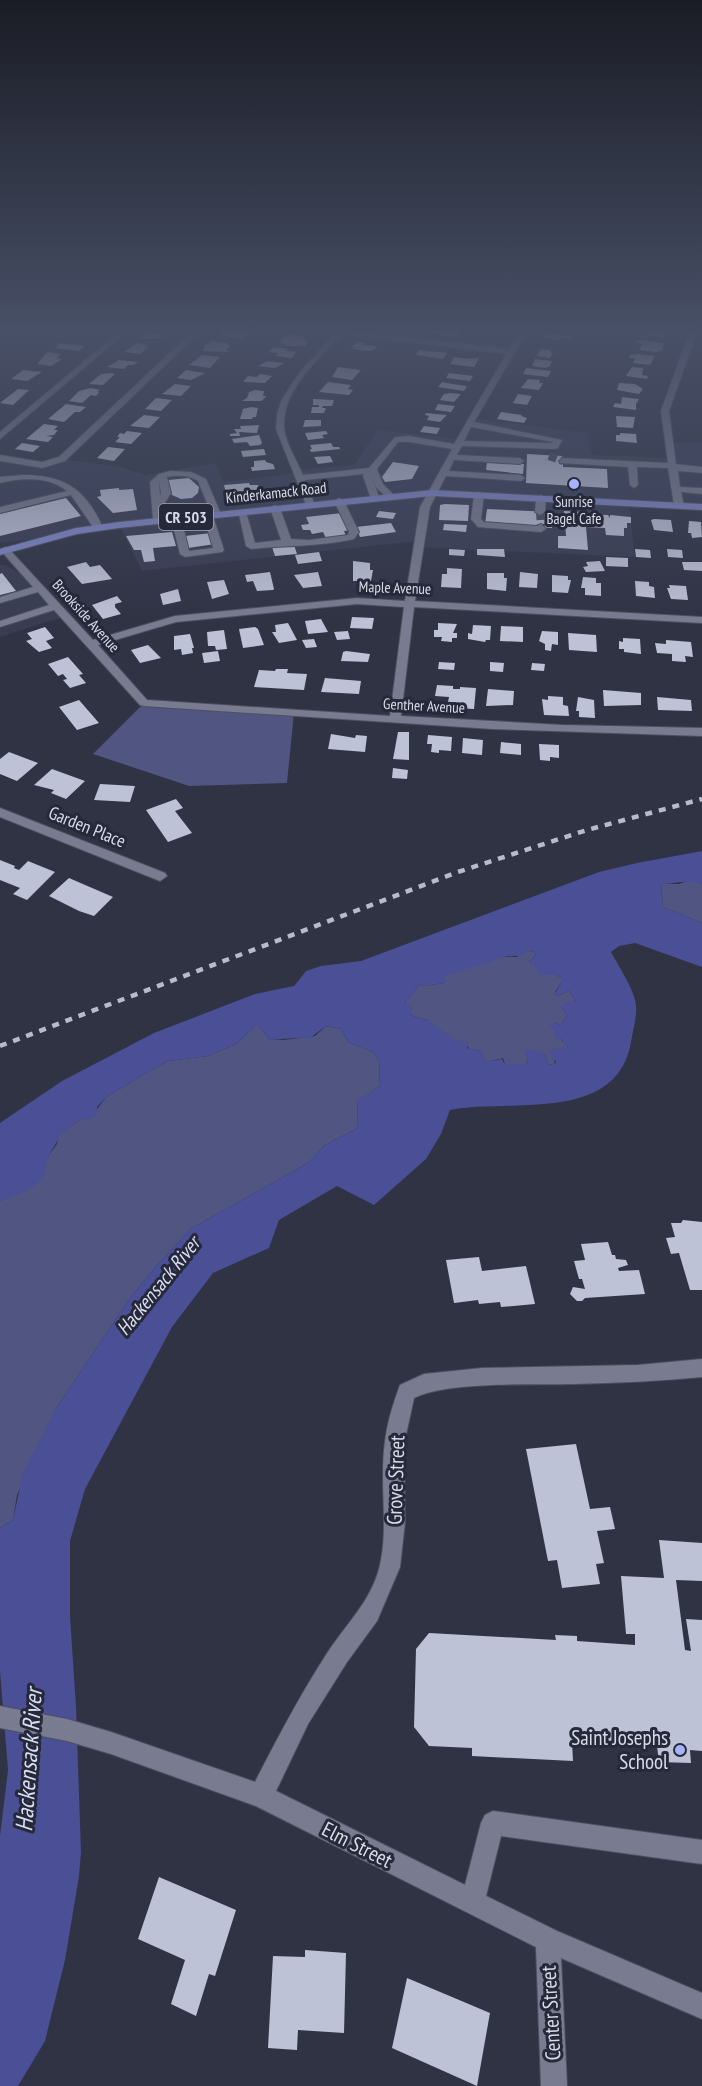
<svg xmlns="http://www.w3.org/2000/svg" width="702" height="2086" font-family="'PT Sans Narrow',sans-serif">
  <rect width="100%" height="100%" fill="#303344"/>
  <g fill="#393d54">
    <path d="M472,418l115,15 5,22 79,3 -2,-16 33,1v64l-73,-4 6,54 -218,-10 1,-6 -276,30 -23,-46 -73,13 -46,5v-85l32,6 30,-5 58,8 25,8 71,-12 7,19 73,-9v-3l58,-5 24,-35 83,9z"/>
    <path d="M0,565h5l27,15 34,36 -66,21z"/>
  </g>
  <g fill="#505582">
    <path d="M144,703l150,10 -7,70 -98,3 -96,-32z"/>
    <path d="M690,880l12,4v39l-39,-16 -2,-23h18z"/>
    <path d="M528,951l6,1 2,3 -7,7 7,4 3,8 18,1 4,3v5l-6,9 2,4 12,-5 7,10 -14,7 5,7 -6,10 -7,-2 1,10 13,13 -1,3 -11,-1 -2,17 -6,-1 -3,-10 -19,-1 2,9 -3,2h-20l-2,-6 -17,4 -6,-11 -10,-2 -4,-4 -16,-6 -23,-19 -17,-5 2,-7 -7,-4 1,-3 14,-17 4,2 20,-3 -2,-17 10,-8 34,1 9,-3 22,1z"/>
    <path d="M255,1026h4l10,13 15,1 31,-4 11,-10 15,3 7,13 25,10 6,8 1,26 -23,15 1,27 -33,17 -17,18 -116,65 -33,35 -29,35 -73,109 -40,88 -4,25 -13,8v-327l44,-28 4,-17 9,-12 2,-10 22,-15h9l16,-22 44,-26 18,-10 40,-5 28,-12z"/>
  </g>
  <path fill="#4a4f96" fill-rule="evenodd" d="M702,851v33c-14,-5 -26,0 -41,0l2,23 39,16v44l-67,-24 -16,3 -8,6c7,13 24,39 25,53 1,12 -3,25 -5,37 -14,83 -124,56 -181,68l-9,24 -15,25 -52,46 -37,-19 -58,34 -10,28 -56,25 -41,54 -87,162 -15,52v75l6,91 5,145 -2,24 -14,84 -20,81 -27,45h-18v-250l8,-66 -8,-99v-143l13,-8 10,-47 34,-66 73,-109 29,-35 33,-35 116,-65 17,-18 33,-17 -1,-28 23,-14 -1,-26 -6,-8 -25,-10 -7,-13 -15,-3 -16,12c-14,-1 -27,2 -41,1l-10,-13h-4l-19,18 -28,12 -40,5 -18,10 -44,26 -9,10v8l-7,4h-9l-21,15c-3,10 -7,13 -11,21 -3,6 -2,13 -5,19 -11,19 -26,19 -44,27v-78l62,-42 92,-48 101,-39 39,-8 12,-15 15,-5 40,-5 238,-89 38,-9zM528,951l6,1 2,3 -7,7 7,5 3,8h18l4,3v5l-7,12 3,1 12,-5 7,10c-6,2 -11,-2 -14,7l5,7 -6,10 -10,-3 -1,3 4,5 1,7 8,3v3l5,3 -1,3 -8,-2 -9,4 2,8 4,2 -2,4 -6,-1 -3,-10 -15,-5 -5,2 3,11 -3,2h-20l-4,-6 -3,2 -12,1 -6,-10 -13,-3 1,-6c-12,-1 -17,-3 -26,-12 -6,-5 -8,-3 -12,-9l-20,-6 3,-7 -8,-5 1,-2 14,-17 4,2 20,-3 2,-1 -4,-16 10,-8 29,2 14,-4h25z"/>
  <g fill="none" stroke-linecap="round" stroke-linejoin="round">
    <path fill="#4a4f96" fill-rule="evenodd" d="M510,929l12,4 5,9 -5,9 -126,41 -13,-3 -5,-10 5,-10z"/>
  </g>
  <g fill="#bec2d7">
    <path d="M222,330h27l-6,9 -25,-5z"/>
    <path d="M433,330h18l10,1 -4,5h-11l-15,-3z"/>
    <path d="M644,330h6l16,1 -3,7 -20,-5z"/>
    <path d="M148,332l13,2 1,3 -3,2h-19z"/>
    <path d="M288,333l17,3 -4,3 7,1 -2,2 2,1 -3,3h-21l3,-2 -8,-1z"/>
    <path d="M547,333l24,3 -1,3 -8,-1 -1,2 -17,-2z"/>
    <path d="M639,340l25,3 -2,7 -5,2 -18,-2 3,-6 -7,-2z"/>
    <path d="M212,341l15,2 3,3 -4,4 3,2 -26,-1 2,-6z"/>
    <path d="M358,342l8,1 -2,2 13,1 -3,4 -6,1 -16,-2 2,-2h-3z"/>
    <path d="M60,343l25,3 -6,5 -24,-3z"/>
    <path d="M137,343l11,2 -2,2h2l-8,7 -16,-2z"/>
    <path d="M273,347l14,2 -2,2 11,1 -4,6 -16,-2 2,-3 -9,-1z"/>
    <path d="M541,349l10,1 -1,2 3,1 -3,5 -13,-2z"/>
    <path d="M419,350l28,3 -4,6 -26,-4 -1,-1z"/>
    <path d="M47,352l14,2 -4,4 5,1 -11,7 -14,-2z"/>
    <path d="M637,354l18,2 -5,9 -17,-2 2,-5h-6l1,-3z"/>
    <path d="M202,355l18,2 -10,11 -21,-3z"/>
    <path d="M454,357l15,2 10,-1 -5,9 -24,-3z"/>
    <path d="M535,359l17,2 -2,5 -5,2 -13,-2z"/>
    <path d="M119,360l19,2 -4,3h-6l-4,4 -17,-2z"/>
    <path d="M267,361l17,2 -9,5 -17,-2z"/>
    <path d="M338,367l23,3 -9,10 -20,-3z"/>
    <path d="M632,367l11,1 -1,7 6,1 -1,3 -21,-3z"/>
    <path d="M526,368l25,3 -3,6 -25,-3z"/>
    <path d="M23,370l19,2 -15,9 -16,-2z"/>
    <path d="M186,370l19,3 -14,7 -14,-2z"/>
    <path d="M110,373l5,1 -12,11 -14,-1 12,-10z"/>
    <path d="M449,373l24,3 -3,5 -24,-3z"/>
    <path d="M260,374l12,2 -7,7 -22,-1 5,-6 9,1z"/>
    <path d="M528,379l12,1 -1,3h4l-4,7 -18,-2z"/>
    <path d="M328,382l23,3 -3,4 5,1 -4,5 -30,-3z"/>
    <path d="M442,382l10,2 15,2 -3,5 -26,-4z"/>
    <path d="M619,383l16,1 8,5 -4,5 -22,-4z"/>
    <path d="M175,384l16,2 -10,10 -19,-2z"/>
    <path d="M91,388l9,2 -3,2h2l-3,4 -5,-1 -9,8 -13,-2 10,-10z"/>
    <path d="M18,389l11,1 -16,15 -13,-2z"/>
    <path d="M255,390l9,1 -1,5h3l-1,2 -4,3h-19l5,-3 2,-6z"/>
    <path d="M444,394l6,-1 11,1 -7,8 -14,-2z"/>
    <path d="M518,394l14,2 -5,9 -14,-2z"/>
    <path d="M622,397l17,2 -3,5v6l-23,-3 2,-4 6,1z"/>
    <path d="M156,398l16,2 -11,11 -16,-2z"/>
    <path d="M313,399l21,1 -2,6h-9l-1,2h4l-2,5h-13l1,-6h7v-2h-6z"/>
    <path d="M66,404l20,3 -6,5h-5l-11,10 -16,-3z"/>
    <path d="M438,404l17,2 -4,6 -16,-2z"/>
    <path d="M251,407l7,1 -2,9h-3l-1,2h-12l3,-10z"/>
    <path d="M501,412l21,3 -1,1 6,2 -3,5 -27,-4z"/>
    <path d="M426,413l21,2 -7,7 -13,-2 2,-4 -4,-1z"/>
    <path d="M144,415l16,2 -11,11 -19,-2z"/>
    <path d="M616,416l19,1 -2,11 -16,-1z"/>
    <path d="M305,420h16v6l-18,1z"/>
    <path d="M44,424l14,2 -4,4h4l-4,5 -8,1 7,1 -5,5 -22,-3z"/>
    <path d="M259,425l-2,8 -18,-1 1,4h-10v-2l7,-1 -3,-4h7l-1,-3z"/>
    <path d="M424,426l16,2 -3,6 -17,-2z"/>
    <path d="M127,431l15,2 -11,11 -16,-2 5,-5h-3l3,-4 4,1z"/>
    <path d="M326,431l2,3 -6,1 2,3 -16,2 -3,-7z"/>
    <path d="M620,433l16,1 1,9 -21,-2v-6h4z"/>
    <path d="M259,435l3,8 -2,2 -10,1 -3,-4 -13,1 -2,-4z"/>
    <path d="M22,443l18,3 -7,6 -18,-3z"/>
    <path d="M331,443l2,4h6l1,2 -29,3 -1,-3h2l-2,-4z"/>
    <path d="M108,447l17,2 -11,12 -17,-3z"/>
    <path d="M264,449l2,6 -23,2 -2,-6z"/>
    <path d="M527,454l36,2v11l44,2 1,19 -82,-5z"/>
    <path d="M330,456l3,6 -15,2 -4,-7z"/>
    <path d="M265,460l1,2 7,2 2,5 -23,2 -1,-4h3v-6z"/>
    <path d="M393,462l26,4 -7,13 -27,3 -3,-5z"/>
    <path d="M487,462l37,2 -1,10 -37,-4z"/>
    <path d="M189,478l10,9 -1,6 -6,5 -11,1 -9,-4 -4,-15z"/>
    <path d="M249,483l1,2h8l2,5 -34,3 -2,-8z"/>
    <path d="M119,488v2l14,-1 4,21 -24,3 -16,-16 4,-1 -1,-6z"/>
    <path d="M66,498l15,18 -81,20v-22z"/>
    <path d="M445,504l24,1 -1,16 -29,-1 1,-15z"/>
    <path d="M487,509l65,3v16l-67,-4z"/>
    <path d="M379,511l17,2 -3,6 -17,-2z"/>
    <path d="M564,511l20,1 1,12 1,-10 22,1 2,3v-3l21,2v6h-4v5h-3v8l-18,-1 -1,-7 -19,-1 2,23 -30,-2v-12h8z"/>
    <path d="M342,513l8,17 -6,1 2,5 -20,2 -3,-6 -11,2 -2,-4h-7l-2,-5 8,-1 -3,-7z"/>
    <path d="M654,519l17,1 2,12 -19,-2 -3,-10z"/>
    <path d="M689,521l12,1 1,15 -10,1 -1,-5h-3z"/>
    <path d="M391,523l5,9 -36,5 -4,-10z"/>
    <path d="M444,524l23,1 -1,7 -23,-2z"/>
    <path d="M172,532l4,14 -23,2 2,13 -11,1 -3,-12h-7l-8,-14z"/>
    <path d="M211,533l4,11 -27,4 -3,-12z"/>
    <path d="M294,545l3,9 -22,2 -3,-9z"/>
    <path d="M449,549l16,1 -1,6 -15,-1z"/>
    <path d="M477,549h27l1,8 -28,-2z"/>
    <path d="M635,549l15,1 1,8 -15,-1z"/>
    <path d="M667,549l15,1 1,8 -15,-1z"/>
    <path d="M319,552l3,9 -24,3 -3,-9z"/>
    <path d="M606,557l22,1v9l-22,-1z"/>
    <path d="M353,561l17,2v7h3l-2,11h-18z"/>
    <path d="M600,561l5,10 -19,1 -3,-5 5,-1 -2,-4z"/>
    <path d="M86,562l4,5 10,-2 12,14 -30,5 -15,-17z"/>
    <path d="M682,562h20v9l-18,-1z"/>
    <path d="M447,568l15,1 -1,19 -20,-1 1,-13h5z"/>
    <path d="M270,572l4,17 -1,1 -16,1 -4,-10 -6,1 -2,-7z"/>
    <path d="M318,572l4,14 -19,2 -9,-13z"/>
    <path d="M520,572l18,2 -1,14 -18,-1z"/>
    <path d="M2,573l14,18 -16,4v-21z"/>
    <path d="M487,573h17v5h3l-1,13 -19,-2z"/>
    <path d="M552,575l16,1v4h3l-3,13 -16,-1z"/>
    <path d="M583,577l13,1v5h5v13l-16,-1v-7h-4z"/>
    <path d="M224,580l5,14 -17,5 -5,-17z"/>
    <path d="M635,581l14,1v4l5,1 1,11 -19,-2z"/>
    <path d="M669,585l17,1 2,14 -17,-1 -4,-11h3z"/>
    <path d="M178,589l3,12 -18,4 -3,-11z"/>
    <path d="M117,596l5,6 -7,2v3l6,7 -18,5 -11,-14z"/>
    <path d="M352,617l22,1 -2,11 -22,-1z"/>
    <path d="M321,619l7,13 -20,2 -3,-13z"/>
    <path d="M288,623l9,17 -18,3 -7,-11h4l-1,-7z"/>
    <path d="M438,623l19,1 -4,9h4v5h-5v4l-11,-1 1,-4h-8v-7h4z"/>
    <path d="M473,625l18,1 -1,14h-4l-1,2 -17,-3v-6l4,1z"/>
    <path d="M501,626l22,1v15l-23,-1z"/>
    <path d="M45,627l9,11 -8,3 6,7 -13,4 -13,-11 6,-2 -5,-6z"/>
    <path d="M255,627l3,2 6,16 -21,3 -4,-19z"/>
    <path d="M224,630l3,19 -11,1 -1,-4h-7l-1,-14z"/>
    <path d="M348,631l2,8 -13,1 -3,-8z"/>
    <path d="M542,631l16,1v13l-6,-1 -1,7 -6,-1v-6l-6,-3z"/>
    <path d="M568,633l28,2 1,17 -28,-2z"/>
    <path d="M190,634l4,14h-2l1,5 -11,2 -1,-6 -7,1v-14z"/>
    <path d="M623,638l17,1 1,15 -17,-2v-3h-5v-8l4,1z"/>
    <path d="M314,639l3,8 -11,1 -4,-8z"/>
    <path d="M666,640l25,2 2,15 -8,-1 1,6 -14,-1v-7l-15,-1 -2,-10 11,1z"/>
    <path d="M148,645l13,13 -21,5 -9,-13z"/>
    <path d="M218,651l2,10 -16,2 -2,-10z"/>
    <path d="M346,651l24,3 -2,8 -27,-1 2,-9z"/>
    <path d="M68,657l15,17 -4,1 7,8 -16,5 -7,-8 4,-1 -4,-5 -5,2 -10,-12z"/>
    <path d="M439,662l16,1 -1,7 -16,-1z"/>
    <path d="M490,662l14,1 -1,9 -13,-1z"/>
    <path d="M532,663l13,1 -1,7 -13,-1z"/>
    <path d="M276,669h12l-1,4 20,1 -3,16 -50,-3 5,-17 16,1z"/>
    <path d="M325,678l36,3 -2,13 -38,-2z"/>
    <path d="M437,685l16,1v3h7v-2l16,1 -2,21 -19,-1 1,-6h-8l1,-5 -14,-1z"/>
    <path d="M488,689l26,2 -1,14 -27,1z"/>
    <path d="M603,690l38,3v12l-37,1z"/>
    <path d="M548,696l15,1v8l5,1 1,10 -25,-1 -2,-16 6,1z"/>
    <path d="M578,697l16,3 1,18 -16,-1v-6h-3z"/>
    <path d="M657,697l34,3 1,11 -34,-1z"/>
    <path d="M79,700l20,23 -22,7 -18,-23z"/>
    <path d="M398,732h11v28l-16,-1z"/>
    <path d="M331,734l24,4 1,-3 11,1 -2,16 -37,-3z"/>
    <path d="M428,735l24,2 -1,14 -12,-1v3l-8,-1 1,-8h-5z"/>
    <path d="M463,738l20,2 -1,15 -20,-2z"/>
    <path d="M501,742l20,2v11l-21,-2z"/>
    <path d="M539,744l20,1v13l-9,-1v4l-10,-1z"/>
    <path d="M9,752l29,11 -21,18 -17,-7v-15z"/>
    <path d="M393,768l15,2 -1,9 -15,-1z"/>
    <path d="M52,769l33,12 -19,18 -15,-6 3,-3 -20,-5z"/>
    <path d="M100,784l35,2 -5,16 -36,-2z"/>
    <path d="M176,799l7,9 -8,3 17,22 -24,9 -22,-32z"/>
    <path d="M0,860l15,6 -1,2 5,2 9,-9 27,11 -28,28 -14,-6 7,-6 -20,-8z"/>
    <path d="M69,878l44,19 -19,19 -15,-5 -30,-15z"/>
    <path d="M683,1220l19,2v68h-12l-11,-37 -8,1 -5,-16 9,-1 -4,-14h10z"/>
    <path d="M608,1242l4,13h3l1,4 10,1 2,5 -10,3 1,3 20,-1 6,24 -60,4 -3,3h-5l-7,-7 3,-7 12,2 -3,-10h-3l-5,-18 11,-1 -4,-16z"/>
    <path d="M479,1257l3,14 44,-5 9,38 -34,3 -1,-5 -21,2 -1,-4 -24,3 -8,-43z"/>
    <path d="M576,1444l14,65 20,-2 5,22 -18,2 7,32 -8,1 4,20 -38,4 -5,-28 -9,1 -22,-112z"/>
    <path d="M659,1540l43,3v38l-26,-1 9,70 6,1 -5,-32 16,1v131l-12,-1 1,13 -32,-1 -2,-16 -85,-4 1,19 -101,-5v-8l-43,-2 -15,-19 2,-78 13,-16 127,7 -1,-5 22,1v5l58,4v-11h-9l-5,-58 43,2z"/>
    <path d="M159,1877l77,33 -21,66 -6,-2 -13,42 -25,-12 14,-44 -47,-21z"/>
    <path d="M305,1950l41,3 -2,80 -46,-3 -1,20 -29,-2 5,-92 32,1z"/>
    <path d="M407,1978l83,35 -13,73 -85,-38z"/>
  </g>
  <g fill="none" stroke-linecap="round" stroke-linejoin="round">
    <g stroke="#494c5c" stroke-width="8" stroke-dasharray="8 4" stroke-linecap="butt">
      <path d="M549,456l14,5"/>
      <path d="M540,512l1,15"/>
    </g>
    <defs>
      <g id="minor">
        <path d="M121,330h8l-129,109v-7z"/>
        <path d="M194,330h8l-137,131 -23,7 -42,-7v-6l42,7 17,-5z"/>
        <path d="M323,330h22l164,19 12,-19h7l-54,92 88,18 -4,8 -3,1 -93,-3 -5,9 63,3 4,3 -4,3 -66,-4 -5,11 72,4 4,3 -4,3 -75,-5 -16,31 -15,94 287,16v6l-288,-16 -13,109 161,9 140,3v8l-209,-7 -349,-23 -4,-1 -86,-95 -54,17v-6l49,-16 -11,-13 -38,11v-6l33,-10 -31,-35 -2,-2 5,-3 3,1 85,92 82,-24 182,-18 48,3 15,-94 32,-58 -43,-7h-11l-21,27 6,15 10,10v4h-6l-11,-11 -4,-11 7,21 -8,2 -8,-23 1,-2 -59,6 10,25 -8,2 -31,-78 1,-14 4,-14 18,-28 36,-40zM342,334l164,20 -52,90 -45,-8 -14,1 -26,31 -66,7c-6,-14 -18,-33 -19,-48 -2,-37 35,-68 58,-93zM471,427l82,15 -3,1 -86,-2zM357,604l47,3 -14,109 -243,-16 -49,-55 78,-23z"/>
        <path d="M690,330h8l-29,81 7,53 26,3v6l-24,-2 2,16 22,1v6l-21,-2 3,13 -5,3 -5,-3 -6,-37 -31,-1 1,18 -4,3 -4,-3 -2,-18 -68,-4 -1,-2 4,-3 105,5 -7,-52z"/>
        <path d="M170,471l21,1 15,7 15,35 -8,2 11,34 -2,2 -37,5 -5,-3 -9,-36 5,-3 5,3 8,33 24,-3 -10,-33 8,-2 -13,-32c-10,-6 -20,-6 -31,-4l4,16 -10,16 2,11 -5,3 -5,-3 -3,-38 9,-8zM159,482l2,11 -1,3 -1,-13z"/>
        <path d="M23,475c41,0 63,14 80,53l-8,2 -24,-35 -71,18v-6l67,-16c-18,-15 -46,-13 -67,-8v-6z"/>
        <path d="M479,492l5,3 -3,24 3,3 53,4 4,-2 5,5 -5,3 -63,-5 -7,-8 3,-24z"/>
        <path d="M541,495l5,3 -1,14 -5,3 -5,-3 1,-14z"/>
        <path d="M339,498l5,3 15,31 -5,7c-34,8 -68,6 -103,10l-5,-3 -8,-36 8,2 9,31 26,-3 -11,-32 5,-3 5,3 11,31 18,1 39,-5 1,-3 -15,-31z"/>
        <path d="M0,808l165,65 2,3 -7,5 -160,-64z"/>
        <path d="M702,1359v18c-43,4 -85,6 -129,7 -39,1 -126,-3 -159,14l-10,46 1,78 -5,45 -23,54 -30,41 -39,62 -32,67 189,94 16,-62 4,-8 8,-4 209,29v24l-201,-28 -15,60 71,35 145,62v26l-141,-61 6,128h-26l-5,-139 -280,-141 -145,-52 -44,-13 -67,-13v-22l67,13 44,13 144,50c23,-45 44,-85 71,-127 19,-30 46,-54 54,-90 9,-40 -1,-82 5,-123 2,-19 8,-38 15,-57l24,-11 58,-6 156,-3z"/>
      </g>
      <path id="major" d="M432,490l270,14v6l-270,-14 -313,32 -42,6 -77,21v-6l76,-21 43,-6z"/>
    </defs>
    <use href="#minor" stroke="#4e505f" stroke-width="2"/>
    <use href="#major" stroke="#4e505f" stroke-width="2"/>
    <use href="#minor" fill="#797c90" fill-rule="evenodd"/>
    <use href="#major" fill="#8188c9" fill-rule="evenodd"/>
    <path stroke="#b9bbc8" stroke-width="4.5" stroke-dasharray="7 7" stroke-linecap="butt" d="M0,1046l458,-174 129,-42 115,-31"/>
  </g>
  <linearGradient id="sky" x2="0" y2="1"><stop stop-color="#1a1c25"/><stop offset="0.53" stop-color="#485067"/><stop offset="1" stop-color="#485067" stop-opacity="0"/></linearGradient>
  <rect width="702" height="622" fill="url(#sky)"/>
  <g fill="#a7b1fc" stroke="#26293a" stroke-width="2">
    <circle cx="574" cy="484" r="6"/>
    <circle cx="680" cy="1750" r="6"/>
  </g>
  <g text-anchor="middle" stroke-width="6" stroke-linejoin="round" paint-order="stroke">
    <g font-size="15" fill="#d9dbe7" stroke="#26293a">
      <text transform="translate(276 493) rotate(-6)" y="5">Kinderkamack Road</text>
      <text transform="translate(395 588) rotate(2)" y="5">Maple Avenue</text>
      <text transform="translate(86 616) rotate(48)" y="5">Brookside Avenue</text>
      <text transform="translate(424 706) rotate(3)" y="5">Genther Avenue</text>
    </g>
    <g font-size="15" fill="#d9dbe7" stroke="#26293a">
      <text x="574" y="507">Sunrise<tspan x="574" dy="17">Bagel Cafe</tspan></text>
    </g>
    <rect fill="#26293a" stroke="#a3a6b3" stroke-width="1.5" x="159" y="504" width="54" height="26" rx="4.5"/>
    <g font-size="16" font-weight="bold" fill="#d9dbe7">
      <text x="186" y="523">CR 503</text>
    </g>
    <g font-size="18" fill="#d9dbe7" stroke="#26293a">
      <text transform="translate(87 827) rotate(22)" y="6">Garden Place</text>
    </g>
    <g font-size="20" font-style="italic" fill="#dadef3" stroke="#26293a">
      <text transform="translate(158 1286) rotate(-51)" y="7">Hackensack River</text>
    </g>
    <g font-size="21" fill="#d9dbe7" stroke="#26293a">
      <text transform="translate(396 1480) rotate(-88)" y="7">Grove Street</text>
      <text transform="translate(357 1845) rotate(27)" y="7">Elm Street</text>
      <text transform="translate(551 2013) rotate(-93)" y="7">Center Street</text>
    </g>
    <g font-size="21" fill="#d9dbe7" stroke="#26293a" text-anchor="end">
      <text x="668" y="1745">Saint Josephs<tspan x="668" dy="24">School</tspan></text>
    </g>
    <g font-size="24" font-style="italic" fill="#dadef3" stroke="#26293a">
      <text transform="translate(29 1760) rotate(-86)" y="8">Hackensack River</text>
    </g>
  </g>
</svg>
